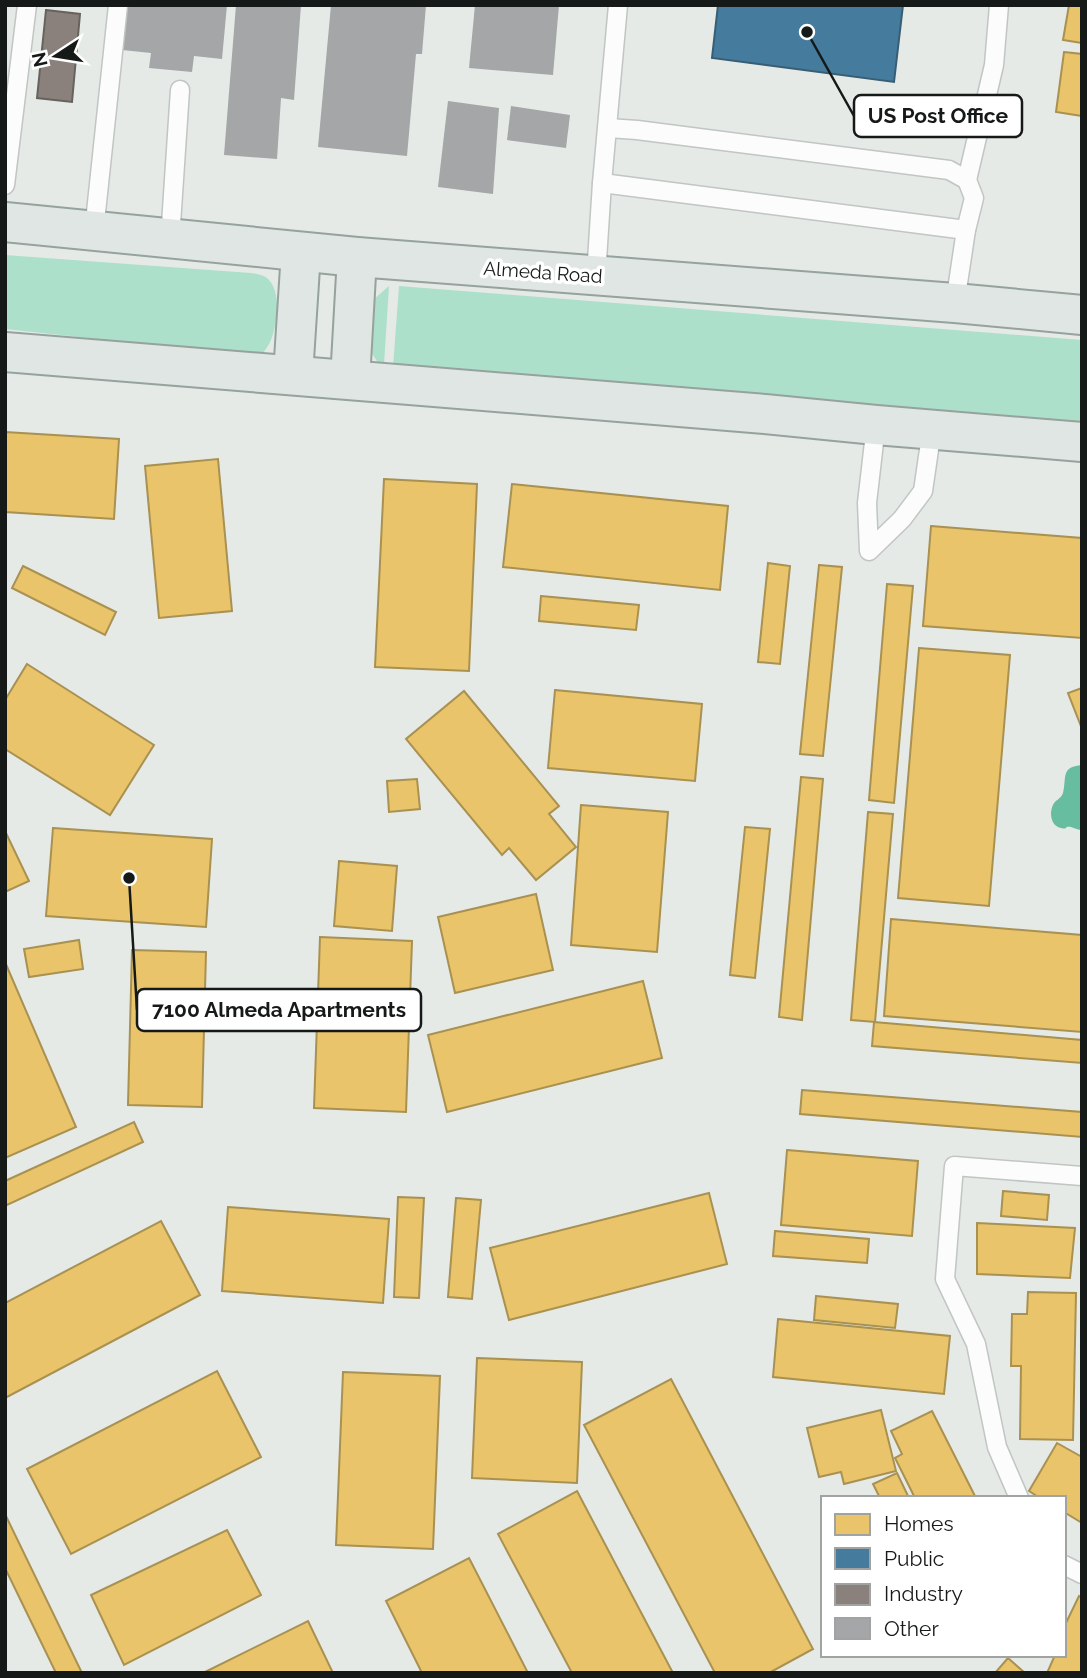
<svg xmlns="http://www.w3.org/2000/svg" width="1087" height="1678" font-family="Raleway,sans-serif">
  <rect width="100%" height="100%" fill="#e5eae7"/>
  <g fill="#ace0cb">
    <path d="M5,255l246,18c6,1 13,2 17,6 14,13 9,45 3,61 -2,5 -6,10 -9,15l-6,1 -251,-27z"/>
    <path d="M389,286l-5,79 -4,1 -9,-14 2,-52z"/>
    <path d="M399,286l683,54v83l-689,-56z"/>
  </g>
  <path fill="#67bda0" d="M1082,765v65c-4,0 -7,-2 -11,-3 -8,-1 -2,3 -10,1 -10,-2 -12,-15 -8,-23 2,-5 8,-6 10,-12 4,-15 -3,-26 19,-28z"/>
  <g fill="#e9c46a" stroke="#a99151" stroke-width="2">
    <path d="M1069,5h13v38l-19,-3z"/>
    <path d="M1064,52l18,2v62l-26,-4z"/>
    <path d="M5,432l114,7 -5,80 -109,-7z"/>
    <path d="M218,459l14,152 -73,7 -14,-152z"/>
    <path d="M384,479l93,5 -8,187 -94,-4z"/>
    <path d="M512,484l216,22 -8,84 -217,-23z"/>
    <path d="M931,526l151,12v100l-159,-12z"/>
    <path d="M768,563l22,3 -10,98 -22,-2z"/>
    <path d="M819,565l23,2 -19,189 -23,-2z"/>
    <path d="M23,566l93,46 -11,23 -93,-47z"/>
    <path d="M887,584l26,2 -19,217 -25,-3z"/>
    <path d="M541,596l98,9 -3,25 -97,-9z"/>
    <path d="M919,648l91,7 -21,251 -91,-8z"/>
    <path d="M27,664l127,81 -44,70 -105,-66v-49z"/>
    <path d="M1082,688v41l-14,-36z"/>
    <path d="M555,690l147,14 -7,77 -147,-13z"/>
    <path d="M464,691l95,115 -10,8 27,33 -40,33 -27,-32 -7,7 -96,-116z"/>
    <path d="M801,777l22,2 -21,241 -23,-3z"/>
    <path d="M417,779l3,30 -31,3 -2,-31z"/>
    <path d="M581,805l87,7 -11,140 -86,-7z"/>
    <path d="M868,812l25,2 -18,208 -24,-2z"/>
    <path d="M745,827l25,2 -15,149 -25,-3z"/>
    <path d="M53,828l159,11 -6,88 -160,-11z"/>
    <path d="M5,831l24,50 -24,11z"/>
    <path d="M339,861l58,5 -5,65 -58,-5z"/>
    <path d="M536,894l17,76 -98,23 -17,-76z"/>
    <path d="M891,919l191,16v97l-198,-16z"/>
    <path d="M320,937l92,4 -6,171 -92,-4z"/>
    <path d="M79,940l4,29 -54,8 -5,-28z"/>
    <path d="M132,950l74,2 -4,155 -74,-2z"/>
    <path d="M5,962l71,165 -71,31z"/>
    <path d="M643,981l19,77 -215,54 -19,-77z"/>
    <path d="M874,1022l208,18v23l-210,-17z"/>
    <path d="M802,1090l280,22v25l-282,-23z"/>
    <path d="M134,1122l9,20 -136,63 -2,-4v-20z"/>
    <path d="M787,1150l131,11 -6,75 -131,-11z"/>
    <path d="M1003,1191l46,4 -2,25 -46,-4z"/>
    <path d="M709,1193l18,71 -218,56 -19,-72z"/>
    <path d="M398,1197l26,1 -5,100 -25,-1z"/>
    <path d="M456,1198l25,2 -9,99 -24,-2z"/>
    <path d="M228,1207l161,12 -6,84 -161,-12z"/>
    <path d="M161,1221l39,74 -195,103v-95z"/>
    <path d="M977,1223l98,5 -5,50 -93,-4z"/>
    <path d="M775,1231l94,8 -2,24 -94,-7z"/>
    <path d="M1028,1292l48,1 -3,147 -53,-1 1,-73h-10l1,-52h15z"/>
    <path d="M816,1296l82,8 -3,24 -81,-8z"/>
    <path d="M778,1319l172,17 -6,58 -171,-17z"/>
    <path d="M477,1358l105,4 -5,121 -105,-5z"/>
    <path d="M217,1371l44,86 -190,97 -44,-85z"/>
    <path d="M343,1372l97,4 -7,173 -97,-4z"/>
    <path d="M671,1379l142,270 -44,24h-54l-131,-248z"/>
    <path d="M881,1410l15,61 -52,13 -3,-12 -22,5 -12,-49z"/>
    <path d="M932,1411l44,87h-61l-20,-40 7,-4 -11,-23z"/>
    <path d="M1057,1443l25,14v66l-18,-11v-14h-24l-11,-7z"/>
    <path d="M897,1473l12,25h-29l-7,-14z"/>
    <path d="M577,1491l96,182h-101l-74,-139z"/>
    <path d="M5,1514l77,159h-26l-51,-105z"/>
    <path d="M227,1530l34,65 -137,70 -33,-70z"/>
    <path d="M469,1558l59,115h-106l-36,-72z"/>
    <path d="M1079,1596l3,2v75h-35l8,-18h9v-28z"/>
    <path d="M308,1621l25,52h-130z"/>
    <path d="M1008,1658l17,15h-30z"/>
  </g>
  <path fill="#457b9d" stroke="#375e75" stroke-width="2" d="M718,5h185l-9,77 -182,-24z"/>
  <path fill="#8a817c" stroke="#67625e" stroke-width="2" d="M46,10l34,4 -8,88 -35,-4z"/>
  <g fill="#a4a6a7">
    <path d="M127,5h100l-5,54 -28,-3 -2,16 -43,-4 2,-15 -29,-3z"/>
    <path d="M236,5h65l-7,95 -13,-2 -4,61 -53,-4z"/>
    <path d="M331,5h95l-4,49h-6l-9,102 -89,-9z"/>
    <path d="M475,5h84l-6,70 -84,-7z"/>
    <path d="M448,101l51,7 -6,86 -55,-7z"/>
    <path d="M511,106l59,9 -4,33 -59,-8z"/>
  </g>
  <g fill="none" stroke-linecap="round" stroke-linejoin="round">
    <defs>
      <g id="service">
        <path d="M608,128l29,2 312,40 18,10 7,18 -8,32 -11,73"/>
        <path d="M967,180l27,-115 5,-60"/>
        <path d="M602,183l364,47"/>
        <path d="M5,185l22,-180"/>
        <path d="M94,231l24,-226"/>
        <path d="M170,239l10,-149"/>
        <path d="M596,276l6,-93 16,-178"/>
        <path d="M876,425l-9,78 2,48 33,-32 21,-28 9,-62"/>
        <path d="M1019,1498l-22,-51 -21,-103 -31,-65 9,-113 128,10"/>
        <path d="M1064,1565l18,9"/>
      </g>
      <g id="primary">
        <path d="M5,222l352,35 598,46 127,12"/>
        <path d="M5,352l760,62 111,11 206,17"/>
        <path d="M293,375l8,-123"/>
        <path d="M350,380l7,-123"/>
      </g>
    </defs>
    <use href="#service" stroke="#c1c5c3" stroke-width="21"/>
    <use href="#primary" stroke="#96a29d" stroke-width="42"/>
    <use href="#service" stroke="#fbfcfb" stroke-width="18"/>
    <use href="#primary" stroke="#dfe6e3" stroke-width="38"/>
  </g>
  <g text-anchor="middle" stroke-width="7" stroke-linejoin="round" paint-order="stroke">
    <g font-size="19" fill="#151917" stroke="#fff">
      <text transform="translate(543 272) rotate(4)" y="7">Almeda Road</text>
    </g>
  </g>
  <path fill="none" stroke="#151917" stroke-width="2.5" d="M807 32L854 116M129 878L137 1010"/>
  <g fill="#151917" stroke="#fff" stroke-width="2.5">
    <circle cx="807" cy="32" r="7"/>
    <circle cx="129" cy="878" r="7"/>
  </g>
  <g fill="#fff" stroke="#151917" stroke-width="2.5">
    <rect x="854" y="95" width="168" height="42" rx="7"/>
    <rect x="137" y="989" width="284" height="42" rx="7"/>
  </g>
  <g font-size="21" text-anchor="middle" font-weight="bold" fill="#151917">
    <text x="938" y="123">US Post Office</text>
    <text x="279" y="1017">7100 Almeda Apartments</text>
  </g>
  <rect width="1087" height="1678" fill="none" stroke="#151917" stroke-width="14"/>
  <rect x="821" y="1496" width="245" height="161" fill="#ffffff" stroke="#a1a3a2" stroke-width="2"/>
  <rect x="835" y="1514" width="35" height="21" fill="#e9c46a" stroke="#a1a3a2" stroke-width="2"/>
  <text x="884" y="1531" font-size="21" fill="#151917">Homes</text>
  <rect x="835" y="1548" width="35" height="21" fill="#457b9d" stroke="#a1a3a2" stroke-width="2"/>
  <text x="884" y="1566" font-size="21" fill="#151917">Public</text>
  <rect x="835" y="1584" width="35" height="21" fill="#8a817c" stroke="#a1a3a2" stroke-width="2"/>
  <text x="884" y="1601" font-size="21" fill="#151917">Industry</text>
  <rect x="835" y="1618" width="35" height="21" fill="#a4a6a7" stroke="#a1a3a2" stroke-width="2"/>
  <text x="884" y="1636" font-size="21" fill="#151917">Other</text>
  <g transform="translate(56 56) rotate(258)" stroke="#ffffff" stroke-width="5" paint-order="stroke">
  <path d="M0-5L12 26L0 18L-12 26Z" fill="#151917"/>
  <text y="-10" font-size="19" font-weight="bold" text-anchor="middle" fill="#151917">N</text>
  </g>
</svg>
